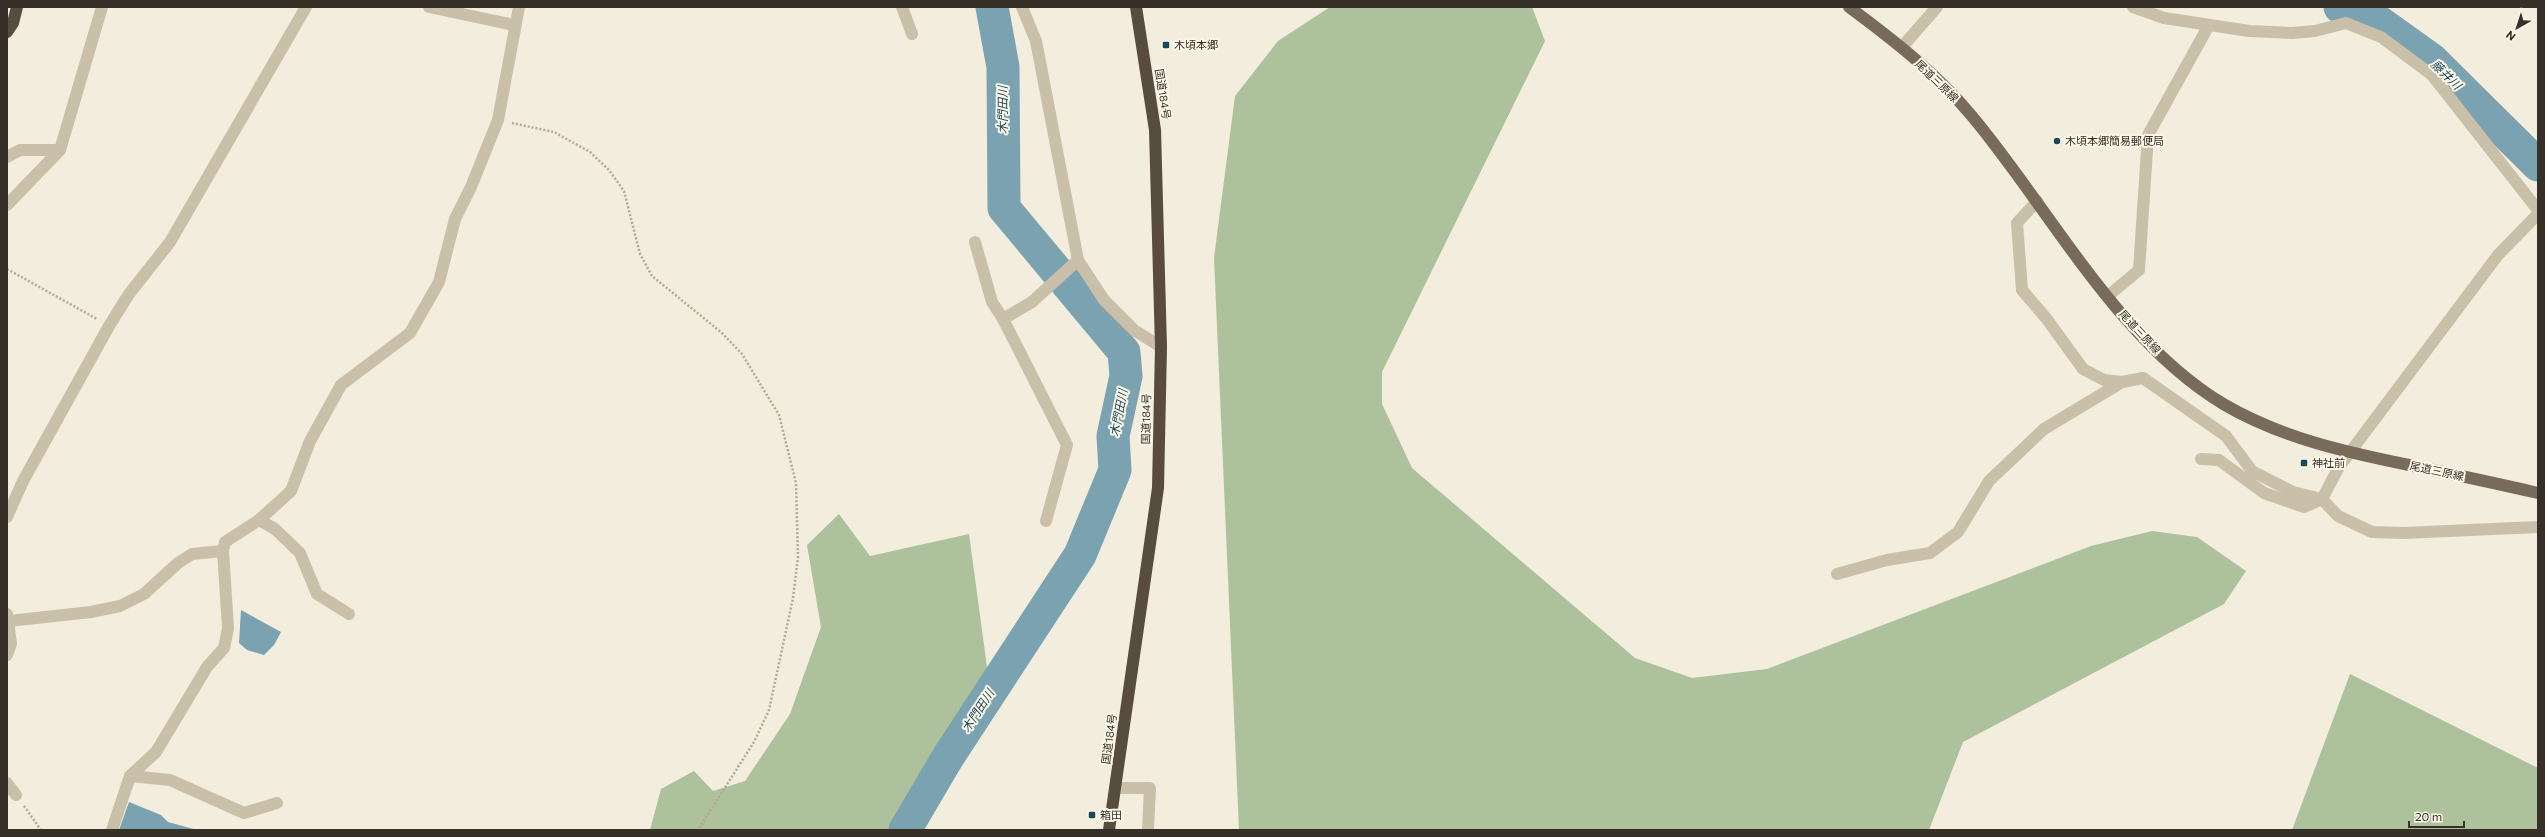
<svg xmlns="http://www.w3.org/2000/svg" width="2545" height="837" font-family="Commissioner,'Noto Sans JP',sans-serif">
  <rect width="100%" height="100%" fill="#f2eddc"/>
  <g fill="#acc19c">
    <path d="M1330,7h202l13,34 -163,331v32l30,64 223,190 57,20 75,-9 324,-123 61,-15 45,6 49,34 -22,33 -261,138 -34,88h-690l-25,-572 21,-162 43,-55z"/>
    <path d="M839,514l31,42 99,-22 20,148 -101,148h-238l11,-41 33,-18 19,20 32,-10 45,-67 31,-87 -14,-82z"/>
    <path d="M2350,674l188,94v62h-246z"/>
  </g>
  <g fill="#7aa2b0">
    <path d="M241,610l40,22 -7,13 -10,10 -17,-5 -8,-7z"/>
    <path d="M129,802l32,13 7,7 29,8h-78z"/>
  </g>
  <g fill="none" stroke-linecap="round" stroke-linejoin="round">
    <g stroke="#7aa2b0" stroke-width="33">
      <path d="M2340,7l32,10 60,43 106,105"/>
      <path d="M905,830l43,-73 132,-202 35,-85 -2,-34 13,-60 -2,-24 -120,-144 -1,-141 -11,-60"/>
    </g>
    <g stroke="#b6a992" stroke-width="2.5" stroke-dasharray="2 2" stroke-linecap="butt">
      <path d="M512,123l42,9 36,20 19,18 15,21 16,63 12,22 70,57 20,21 37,61 17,68 2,74 -5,41 -24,112 -15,32 -56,88"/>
      <path d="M7,269l90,50"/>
      <path d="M24,806l17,24"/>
    </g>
    <g stroke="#cabfa8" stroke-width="12">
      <path d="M429,7l85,18"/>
      <path d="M902,7l10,27"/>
      <path d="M1022,7l14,34 42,219 26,40 30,30 27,17"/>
      <path d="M2133,7l31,11 85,13 43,2 23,-2 31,-8 35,14 51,38 106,135"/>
      <path d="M1902,47l35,-40"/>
      <path d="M7,157l13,-7h40"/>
      <path d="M2037,201l-20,22 5,67 24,28 37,51 21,11 18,2"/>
      <path d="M7,205l53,-55 42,-143"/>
      <path d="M2538,214l-40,41 -159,212 -17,32 16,17 34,16 31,1 135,-6"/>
      <path d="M975,242l17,60 11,17 64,126 -21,76"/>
      <path d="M2108,296l31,-26 9,-135 61,-110"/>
      <path d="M1003,319l29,-17 46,-42"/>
      <path d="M2201,459l18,1 45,33 40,14 18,-8"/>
      <path d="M7,517l16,-36 86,-155 20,-32 41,-52 136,-235"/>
      <path d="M259,520l16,9 25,24 17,41 32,20"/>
      <path d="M1837,574l50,-14 43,-7 28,-21 31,-51 55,-52 78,-47 21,-4 83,58 26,35 41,21 29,7"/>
      <path d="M9,621l82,-9 29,-6 24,-12 34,-31 14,-9 31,-3"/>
      <path d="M7,655l4,-11 -4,-30"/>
      <path d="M130,776l40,4 74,33 33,-10"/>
      <path d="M7,783l9,12"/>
      <path d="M1115,788h35l-2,42"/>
      <path d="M112,830l18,-54 26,-24 51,-85 17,-19 4,-20 -5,-77 2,-9 34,-22 32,-29 19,-50 31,-56 69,-52 29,-51 16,-63 16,-32 27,-67 21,-113"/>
    </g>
    <path stroke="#796b59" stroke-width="12" d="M1849,7c43,32 87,66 122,108 79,94 147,227 254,290 57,33 120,47 184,60 43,9 86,18 129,28"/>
    <g stroke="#584c3f" stroke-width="12">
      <path d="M7,32l6,-9 4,-16"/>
      <path d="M1109,830l49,-342 3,-141 -6,-217 -19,-123"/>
    </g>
  </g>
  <g fill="#1d4859" stroke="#faf6e8" stroke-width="1.5">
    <rect x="1162" y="41" width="8" height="8" rx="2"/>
    <circle cx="2057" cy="141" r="4"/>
    <rect x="2300" y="459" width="8" height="8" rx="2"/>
    <rect x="1088" y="811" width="8" height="8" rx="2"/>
  </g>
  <g text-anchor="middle" stroke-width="4" stroke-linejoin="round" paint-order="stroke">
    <g font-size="11" fill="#373028" stroke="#faf6e8" text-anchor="start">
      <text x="1174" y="49">木頃本郷</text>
      <text x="2065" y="145">木頃本郷簡易郵便局</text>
      <text x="2312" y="467">神社前</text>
      <text x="1100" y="819">箱田</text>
    </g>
    <g font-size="11" fill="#373028" stroke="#faf6e8">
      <text transform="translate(1937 81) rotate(44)" y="4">尾道三原線</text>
      <text transform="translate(1163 94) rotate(81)" y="4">国道184号</text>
      <text transform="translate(2140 332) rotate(47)" y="4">尾道三原線</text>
      <text transform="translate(1146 419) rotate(-89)" y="4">国道184号</text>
      <text transform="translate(2437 471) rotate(12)" y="4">尾道三原線</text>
      <text transform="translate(1109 739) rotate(-82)" y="4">国道184号</text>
    </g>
    <g font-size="12" font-style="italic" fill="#1d4859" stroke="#faf6e8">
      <text transform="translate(2446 75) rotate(44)" y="4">藤井川</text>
      <text transform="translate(1003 110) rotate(-90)" y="4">木門田川</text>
      <text transform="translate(1119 413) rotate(-79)" y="4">木門田川</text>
      <text transform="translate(978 711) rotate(-57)" y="4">木門田川</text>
    </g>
  </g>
  <rect width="2545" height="837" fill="none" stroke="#373028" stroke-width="16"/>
  <g transform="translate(2517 28) rotate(219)" stroke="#faf6e8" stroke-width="3" paint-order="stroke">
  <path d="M0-3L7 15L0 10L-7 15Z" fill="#373028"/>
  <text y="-6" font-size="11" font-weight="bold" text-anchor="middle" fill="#373028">N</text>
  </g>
  <path d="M2409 821v6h55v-6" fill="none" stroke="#373028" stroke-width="2"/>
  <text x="2415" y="821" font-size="12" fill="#373028" stroke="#faf6e8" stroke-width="3" paint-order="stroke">20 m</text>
</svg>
